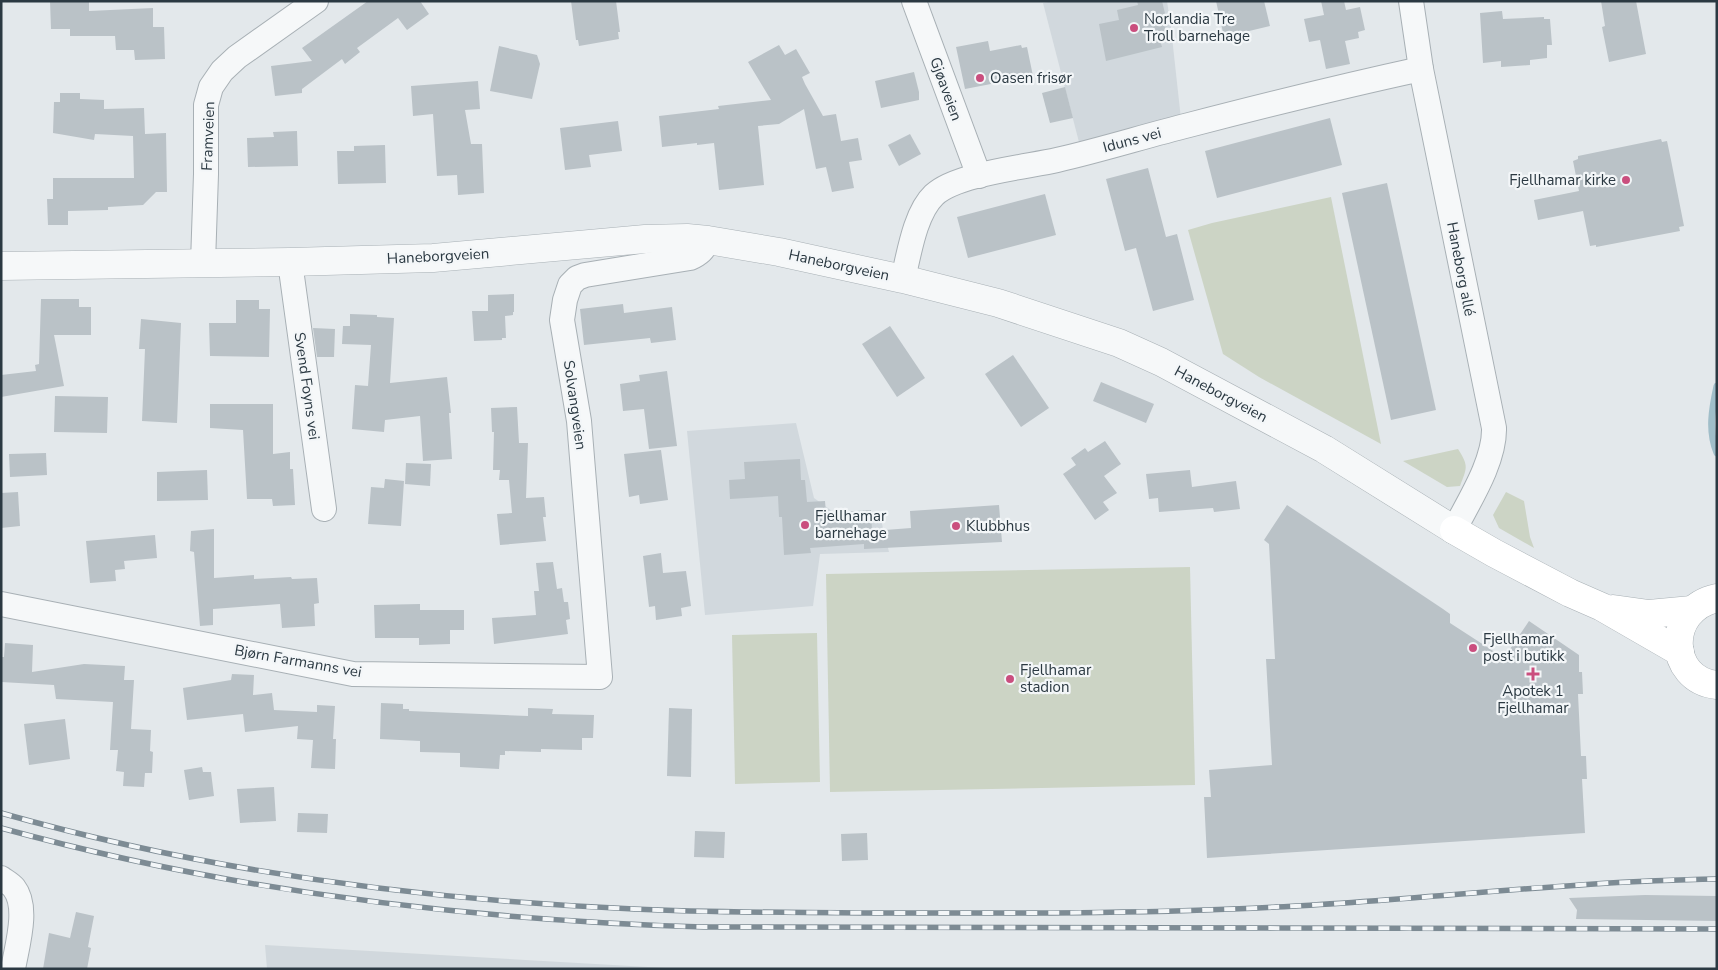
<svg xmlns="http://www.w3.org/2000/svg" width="1718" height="970" font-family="'Nunito Sans',sans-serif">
  <rect width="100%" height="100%" fill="#e3e8eb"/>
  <g fill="#d1d8dd">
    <path d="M1054,1h113l4,27 10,91 -101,27 -37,-143z"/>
    <path d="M796,423l18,75 18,13 47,1 10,40 -69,2 -7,52 -108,9 -18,-184z"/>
    <path d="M265,945l418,24h-416z"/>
  </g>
  <g fill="#ccd4c5">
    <path d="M1331,197l50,247 -122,-67 -36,-23 -35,-124 24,-7z"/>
    <path d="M1458,449c11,17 9,19 2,37l-13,1 -44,-26z"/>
    <path d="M1506,492l18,9 6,36 4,11 -35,-20 -6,-13z"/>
    <path d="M1190,567l5,218 -365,7 -4,-218z"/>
    <path d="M817,633l3,149 -85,2 -3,-149z"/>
  </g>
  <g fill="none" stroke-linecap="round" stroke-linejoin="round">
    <path stroke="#a0bec9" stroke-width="7" d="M1717,386c-5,23 -9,45 0,67"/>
  </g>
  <g fill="#bac2c7">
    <path d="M50,1h39v10l64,-3v19h11l1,32 -30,1 -1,-10h-18l-1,-14h-45v-7h-19z"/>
    <path d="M368,1h52l9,13 -22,16 -9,-12 -41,30 3,4 -15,12 -3,-5 -40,30v4l-27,3 -4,-30 41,-5 -10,-13z"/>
    <path d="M571,1h45l4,31h-2l1,7 -40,7 -1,-6h-2z"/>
    <path d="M1137,1h25l6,25 -3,1 1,8 -7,2 3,10 -56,14 -7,-37 20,-4 -2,-10 21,-5z"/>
    <path d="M1216,1h48l6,25 -46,11z"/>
    <path d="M1321,1h23l2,9 14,-3 5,23 -7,2 1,6 -14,3 5,23 -24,5 -6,-29 -11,2 -5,-23 20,-4z"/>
    <path d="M1601,1h35l10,53 -37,8 -7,-35 3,-1z"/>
    <path d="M1502,11l1,8 41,-2v2h6l2,26h-5v13l-17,2v5l-29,2v-6l-18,2 -3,-50z"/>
    <path d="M988,41l2,10 31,-6 1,3 5,-1 6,29 -68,13 -9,-42z"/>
    <path d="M779,45l6,10 11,-6 14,24 -8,4 3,7 18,32 13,-2 5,27 17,-3 4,22 -13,2 5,26 -22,4 -6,-25 -10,2 -12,-60 -25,15 -21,2 6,59 -45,5 -5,-47 -17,2v-2l-35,4 -3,-31 60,-7 -1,-3 53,-6 -23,-38z"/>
    <path d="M499,46l38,9 3,9 -8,35 -42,-8z"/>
    <path d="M914,72l5,20v8l-38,8 -6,-27z"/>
    <path d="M478,81l2,28 -15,1 6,34h11l2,49 -26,2 -1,-20 -20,1 -4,-62 -20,2 -2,-30z"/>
    <path d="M1065,87l8,31 -23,5 -8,-30z"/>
    <path d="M60,93h20v6l24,1v9l40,-1 1,26 21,-1 1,59h-11l-13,13 -35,2v3l-40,1v14h-20l-1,-26h6v-21h81l-1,-42 -38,-2 -1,6 -41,-7 1,-31h6z"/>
    <path d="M1330,118l12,47 -125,33 -12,-47z"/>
    <path d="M618,121l4,30 -33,4 2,12 -26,3 -5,-42z"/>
    <path d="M297,131l1,35 -50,1 -1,-29 27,-1 -1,-5z"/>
    <path d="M910,134l11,20 -22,12 -11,-21z"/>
    <path d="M1661,139l1,3 5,-1 4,19 13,66 -5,1 1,4 -84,16v-2l-6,1 -7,-35 -45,9 -4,-20 45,-9 -6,-30 5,-2v-3z"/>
    <path d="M385,145l1,38 -48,1 -1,-33h17v-5z"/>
    <path d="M1148,168l18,69 11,-3 17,66 -41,11 -17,-63 -11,3 -19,-72z"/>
    <path d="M1387,183l49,227 -45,10 -49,-227z"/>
    <path d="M1045,194l11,41 -88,23 -11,-41z"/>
    <path d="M514,294v18h-1v3l-8,1 1,22h-4v2l-28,1 -2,-30h16v-16z"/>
    <path d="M41,299h38v8h12v28h-37l10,51 -63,11v-22l35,-4 -1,-6 4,-1z"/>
    <path d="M236,300h23v9h11l-1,48 -59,-1 -1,-33h27z"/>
    <path d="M623,304l1,9 48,-6 4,33 -25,3 -1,-5 -66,7 -4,-36z"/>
    <path d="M350,314l27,1v2l17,1 -4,65 57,-6 4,36h-2l3,46 -29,2 -3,-45 -35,4 -1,12 -32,-3 3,-44 13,1 3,-41 -29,-1 1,-18h7z"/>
    <path d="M141,319l40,4 -4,100 -35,-2 3,-72h-6z"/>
    <path d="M890,326l35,52 -28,19 -35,-53z"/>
    <path d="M313,328l22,1 -1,28h-17z"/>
    <path d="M1013,355l36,53 -28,19 -36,-53z"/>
    <path d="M667,371l10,75 -28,3 -5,-40 -21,2 -3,-27 20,-3 -1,-6z"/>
    <path d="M1101,382l53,22 -8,19 -53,-22z"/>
    <path d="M55,396l53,1 -1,36 -53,-1z"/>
    <path d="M210,404h63v50l17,-2v17h3l2,36 -22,1 -1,-7h-25l-4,-69 -33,-2z"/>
    <path d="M517,407l2,36h9l-2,55 18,-1 2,20h-3l3,24 -46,4 -3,-31 15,-1 -3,-33h-10l1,-10h-7l1,-38h-2l-1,-24z"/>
    <path d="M1105,441l16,23 -17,12 13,17 -14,9 6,8 -14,10 -32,-46 13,-9 -5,-7 14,-10 3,4z"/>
    <path d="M661,450l7,50 -28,4 -1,-9 -10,2 -5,-43z"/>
    <path d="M46,453l1,22 -37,2 -1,-23z"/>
    <path d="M800,459l1,21h4l2,22 18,-1 1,12 45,-3 1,21 39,-3 -1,-17 89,-6 3,37 -138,7v-5l-54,4 1,5 -27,2 -2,-38h-3l-1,-21 -48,3 -1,-19 16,-1 -1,-17z"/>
    <path d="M406,463l25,1 -1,22 -25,-2z"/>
    <path d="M207,470l1,30 -51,1v-29z"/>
    <path d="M1190,470l2,17 44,-6 4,28 -26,3 -1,-4 -54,4 -1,-14 -9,1 -3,-25z"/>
    <path d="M385,479l19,2 -3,45 -33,-2 3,-37 13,1z"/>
    <path d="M18,492l2,34 -19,2v-35z"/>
    <path d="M1287,505l156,104 7,5v9l54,35 25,-37 50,34v17h3l1,22h-5l3,62h5l1,23h-5l3,54 -378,25 -3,-61h7l-2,-27 63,-5 -6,-106h9l-6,-115 -5,-4z"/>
    <path d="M214,529v49l40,-3v4l37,-2 1,2 25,-1 2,25 -5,1 1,22 -33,2 -2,-24 -67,5v16l-13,1 -6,-74 -4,-1 1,-20z"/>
    <path d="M155,535l2,23 -33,3 1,8 -10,1 1,11 -26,2 -4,-42z"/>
    <path d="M661,553l2,20 23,-2 5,35 -10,2 1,8 -26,4 -1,-14 -6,1 -6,-51z"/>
    <path d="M553,562l4,27 5,-1 2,14h4l2,17 -4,1 2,14 -74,10 -2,-26 44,-3 -2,-24h5l-3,-28z"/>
    <path d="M420,604v6h44v20h-14v14l-31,1v-7h-44l-1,-33z"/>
    <path d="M5,643l28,2 -1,27 52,-8 41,2 -1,14h10l-3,49 20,1 -1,21 3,1 -1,21h-7l-1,14 -21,-1 1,-14 -8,-1 2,-21h-8l3,-48 -57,-3 -2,-14 -53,-3v-25h3z"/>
    <path d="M232,674l22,1 -1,20 19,-2 2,17 43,2v-7l18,1 -2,33h3l-1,30 -24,-1 2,-28 -16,-1 1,-13 -53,6 -2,-18 -56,6 -4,-32 48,-8z"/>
    <path d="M381,703l22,1v5h6v2l119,5v-8l25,1 -1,5 42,1 -1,23h-11v12l-41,-1v3l-36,-1v4h-5l-1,14 -39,-2v-14l-40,-1v-11l-40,-2z"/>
    <path d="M669,708l23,1 -1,68 -24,-1z"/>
    <path d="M65,719l5,40 -41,6 -5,-41z"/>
    <path d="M202,767l1,5h8l3,24 -25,4 -5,-30z"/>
    <path d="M274,787l2,34 -36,2 -3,-34z"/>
    <path d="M298,813l30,1 -1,19 -30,-1z"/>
    <path d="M695,831l30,1 -1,26 -30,-1z"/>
    <path d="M867,833l1,27 -26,1 -1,-27z"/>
    <path d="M1645,895l72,1v25l-141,-2 1,-9 -8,-12z"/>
    <path d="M76,912l18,4 -6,31 3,1 -4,21h-44l6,-36 21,5z"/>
  </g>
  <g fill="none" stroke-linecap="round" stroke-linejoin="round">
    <defs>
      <g id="minor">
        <path d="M914,1l65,175"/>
        <path d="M1411,1l10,68 73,359c1,33 -25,73 -40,102"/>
        <path d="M290,262l34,247"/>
        <path d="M203,263l3,-89v-69l5,-18 11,-16 15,-14 79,-56"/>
        <path d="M903,279c6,-25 12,-66 31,-84 22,-21 92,-28 123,-35 44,-10 88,-24 132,-35 77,-20 154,-39 232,-56"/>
        <path d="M1,604l352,70 247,3 -21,-256 -17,-101 3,-20 5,-15 7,-7 8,-3 105,-17c9,-4 14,-8 18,-18"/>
        <path d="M1,878c4,3 10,6 13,10 15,19 3,58 -1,81"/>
      </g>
      <path id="tertiary" d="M1,266l289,-4 143,-4 212,-19 42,-1 21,2 71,12 124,27 95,24 121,40 42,19 163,87 130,81"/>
      <g id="secondary">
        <path d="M1454,530l40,23 76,40 32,14 78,45"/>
        <path d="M1717,598c-52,11 -50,82 0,87"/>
        <path d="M1613,609l36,5 43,-4"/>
      </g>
    </defs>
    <use href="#minor" stroke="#a8b0b5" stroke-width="26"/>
    <use href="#tertiary" stroke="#a8b0b5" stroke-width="29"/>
    <use href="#secondary" stroke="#a8b0b5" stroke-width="29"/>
    <use href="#minor" stroke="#f6f8f9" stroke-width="24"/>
    <use href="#tertiary" stroke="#f6f8f9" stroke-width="28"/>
    <use href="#secondary" stroke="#fff" stroke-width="28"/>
    <defs>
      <g id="rail">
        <path d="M1,813c205,58 421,87 633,96 81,4 162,3 243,4 133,0 266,1 399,-6 147,-7 293,-26 441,-28"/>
        <path d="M1,828c229,63 466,92 703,99l1013,2"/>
      </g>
    </defs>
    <use href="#rail" stroke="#7d8b94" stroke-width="5.5"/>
    <use href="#rail" stroke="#f3f6f8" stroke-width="4" stroke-dasharray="11" stroke-linecap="butt"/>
  </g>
  <g fill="#ca4e7e" stroke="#f3f6f8" stroke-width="2">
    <circle cx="1134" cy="28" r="5"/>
    <circle cx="980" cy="78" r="5"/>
    <circle cx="1626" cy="180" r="5"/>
    <circle cx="805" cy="525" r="5"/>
    <circle cx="956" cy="526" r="5"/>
    <circle cx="1473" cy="648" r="5"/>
    <path d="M1530.5 666.5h5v5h5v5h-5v5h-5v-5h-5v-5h5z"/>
    <circle cx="1010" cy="679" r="5"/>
  </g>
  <g text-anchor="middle" stroke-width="4.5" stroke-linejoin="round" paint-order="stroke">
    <g font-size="15" fill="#2b3942" stroke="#f3f6f8" text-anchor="start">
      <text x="1144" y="24">Norlandia Tre<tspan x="1144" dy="17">Troll barnehage</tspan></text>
      <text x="990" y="83">Oasen frisør</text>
      <text x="1616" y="185" text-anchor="end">Fjellhamar kirke</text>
      <text x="815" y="521">Fjellhamar<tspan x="815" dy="17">barnehage</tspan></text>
      <text x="966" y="531">Klubbhus</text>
      <text x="1483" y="644">Fjellhamar<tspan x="1483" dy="17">post i butikk</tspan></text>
      <text x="1020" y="675">Fjellhamar<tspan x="1020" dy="17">stadion</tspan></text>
      <text x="1533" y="696" text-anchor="middle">Apotek 1<tspan x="1533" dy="17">Fjellhamar</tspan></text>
    </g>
    <g font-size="15" fill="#2b3942" stroke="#f3f6f8">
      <text transform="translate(946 89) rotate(70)" y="5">Gjøaveien</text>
      <text transform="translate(208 136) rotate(-88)" y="5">Framveien</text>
      <text transform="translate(1132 140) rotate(-15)" y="5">Iduns vei</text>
      <text transform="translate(438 256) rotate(-3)" y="5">Haneborgveien</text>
      <text transform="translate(839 265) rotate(12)" y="5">Haneborgveien</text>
      <text transform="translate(1461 269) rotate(79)" y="5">Haneborg allé</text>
      <text transform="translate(307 386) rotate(82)" y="5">Svend Foyns vei</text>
      <text transform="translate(1221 394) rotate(28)" y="5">Haneborgveien</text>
      <text transform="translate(575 405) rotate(82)" y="5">Solvangveien</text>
      <text transform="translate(298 661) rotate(10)" y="5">Bjørn Farmanns vei</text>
    </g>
  </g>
  <rect width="1718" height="970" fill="none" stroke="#2b3942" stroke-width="5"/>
</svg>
